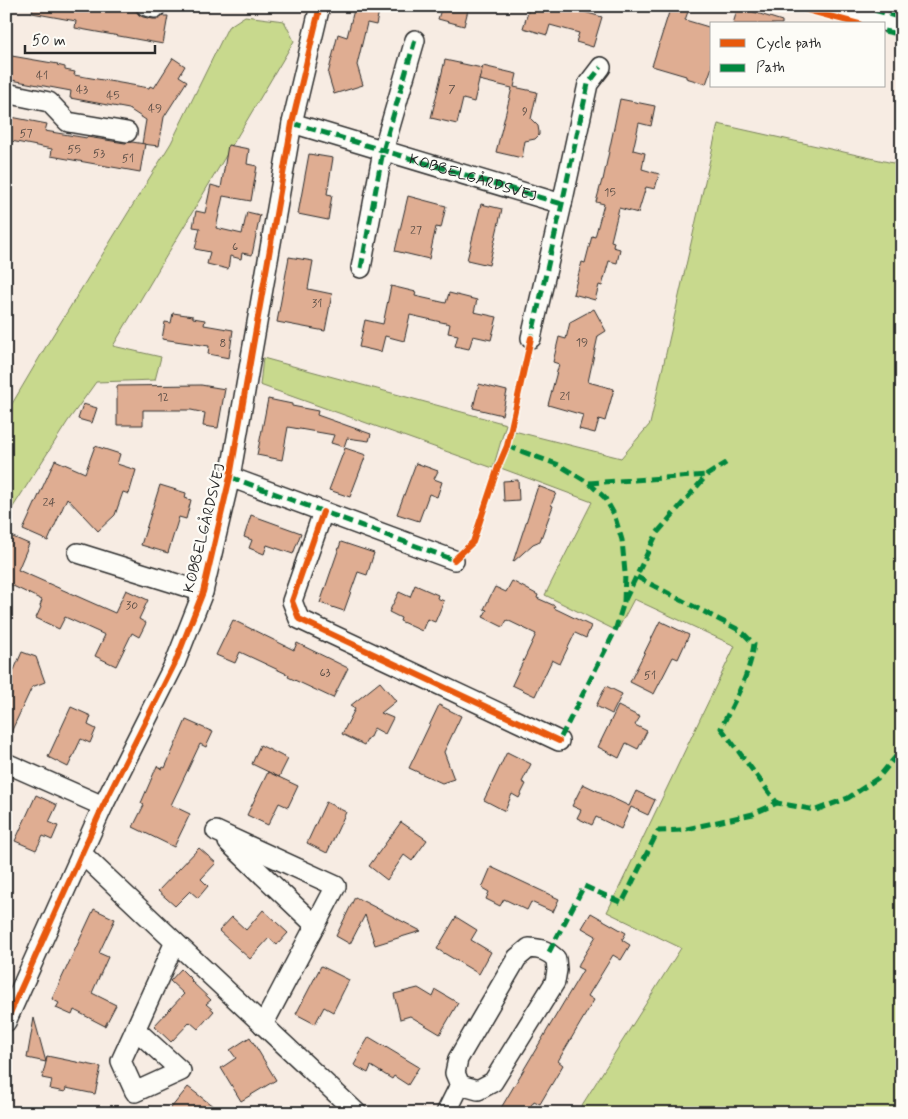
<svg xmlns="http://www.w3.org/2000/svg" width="908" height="1119" font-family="Mynerve,sans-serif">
  <rect width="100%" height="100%" fill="#f7ece3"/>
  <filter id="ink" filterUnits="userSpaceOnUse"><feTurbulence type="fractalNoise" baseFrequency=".02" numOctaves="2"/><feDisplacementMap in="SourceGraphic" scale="10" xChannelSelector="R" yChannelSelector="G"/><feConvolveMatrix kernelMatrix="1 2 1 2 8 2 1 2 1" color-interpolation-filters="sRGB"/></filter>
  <g filter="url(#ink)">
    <g fill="#c8d98d" stroke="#7a825c">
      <path d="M245,16l39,5 10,20 -181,305 48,11 -6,23 -59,2 -28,39 -62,97v-104l42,-71 123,-200 57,-116z"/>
      <path d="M718,124l184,41v948h-325l104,-165 -74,-36 13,-26 115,-240 -101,-47 -17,32 -72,-36 47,-93 -94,-35 9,-21 3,-16 111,28 29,-34z"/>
      <path d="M263,358l243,66 -13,44 -233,-83z"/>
    </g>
    <g fill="#dfad92" stroke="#2b2b2b">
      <path d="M33,6h54l23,4 1,-3 25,4 3,4 4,2 10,2h6l4,-3h5l-5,28 -88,-16 1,-7 -44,-8z"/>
      <path d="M355,6h25l-4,19 -9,-2 -10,42 6,20 -29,9 -6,-20 10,-40 9,3z"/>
      <path d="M442,6h27l-5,20 -26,-7z"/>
      <path d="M530,6h48l-1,4 25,7 -9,30 -17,-5 3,-9 -29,-8 -3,10 -24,-7z"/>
      <path d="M671,6h19l-5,14 27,8v39l-6,17 -20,-6v-2l-34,-10z"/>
      <path d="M738,7l44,14v3h-49z"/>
      <path d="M6,55l52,9 -1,1 8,2v3l10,2 -1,3 75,13 1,-2 4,2 19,-30 12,8 -6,10 8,5 -23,36 -5,29 -17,-2 4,-24 -17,-11 -59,-11 1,-7 -65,-12z"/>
      <path d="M445,60l37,8 -8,34 -11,-3 -6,25 -26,-6z"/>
      <path d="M483,66l34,8 -3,13 23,5 -6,27 7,7 1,6v3l-4,4 -10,2 -3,17 -26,-6 16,-64 -33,-8z"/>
      <path d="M620,99l35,7 -4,20 -12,-3 -6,27 12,3 -3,16 17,5 -4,15 -9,-2 -8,26 -19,-5 -8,33 3,1 -1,5 7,2 -3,14 -8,-2 -7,25 -3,-1 -4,15 -22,-6 9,-32 3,1 7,-27 3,1 9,-33 -8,-2 6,-22h1z"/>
      <path d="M6,116l41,8 -2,7 42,7v-1l38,6 7,-1 13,2 -5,28 -89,-16 1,-7 -46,-9z"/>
      <path d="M228,145l21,4 -2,15 10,2 -6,35 -28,-5 -7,32 26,6 5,-22 13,3 -8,40 -10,-2 -1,6 -11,-3 -2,13 -21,-5 3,-12 -15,-3 5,-21 -7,-1 3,-16 9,2 6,-28 10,3z"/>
      <path d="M309,154l24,4 -6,36 5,1 -4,25 -30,-6z"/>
      <path d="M408,196l38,10 -5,22 -5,-1 -7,32 -34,-8z"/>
      <path d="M481,204l21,5 -13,56 -22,-5z"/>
      <path d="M289,257l24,4 -5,28 24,5 -7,37 -48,-9z"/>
      <path d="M391,286l25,6 -1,4 31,7 3,-10 28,7 -3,12 23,5 -6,23 -18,-4 -4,13 -14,-3 3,-11 -10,-2 2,-9 -40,-9 -6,26 -19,-5 -4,16 -22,-5 6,-27 18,4z"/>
      <path d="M594,309l12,22 -8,5 -10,46 26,7 -9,32 -6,-2 -4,14 -16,-4 4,-14 -35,-10 11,-41 -6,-2 6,-25 7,2 4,-17z"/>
      <path d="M173,313l20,3v2l12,2 -1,5 29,5 -4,28 -21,-4 1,-8 -47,-7 3,-17 6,1z"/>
      <path d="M479,384l28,7 -5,24 -29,-7z"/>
      <path d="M201,385l24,4 -7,39 -15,-2 2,-13 -14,-3h-48v15h-26v-39z"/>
      <path d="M268,399l24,5v2l26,5 -1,4 54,19 -2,7 -22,-3 -3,9 -13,-4 3,-8 -46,-8 -6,33 -25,-5z"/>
      <path d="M83,404l14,4 -5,15 -14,-4z"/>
      <path d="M95,446l25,8 -3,10 19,6 -7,24 -6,-2 -8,23 -17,16 -31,-33 -19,43 -25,-11 32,-70 30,13z"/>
      <path d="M345,448l21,7 -16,42 -21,-7z"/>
      <path d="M416,463l22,8 -4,8 8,3 -5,15 -8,-3 -10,27 -22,-7z"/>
      <path d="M518,480l1,20 -15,1 -1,-20z"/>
      <path d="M160,485l26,8 -1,5 6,2 -5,19 -7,-2 -11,36 -27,-8z"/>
      <path d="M538,486l18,7 -5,12 2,1 -13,35 -7,3 -20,18z"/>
      <path d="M251,515l50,18 -8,21 -26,-9 -3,9 -15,-6 3,-8 -8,-3z"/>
      <path d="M6,534l23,10 -11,26 97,43 11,-23 22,10 -9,19 7,4 -7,14 -7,-4 -16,33 -21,-10 10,-21 -40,-18 -6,12 -23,-11 5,-11 -1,-1 2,-6 -31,-15 -5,11z"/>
      <path d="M341,542l33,11 -7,22 -9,-3 -14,39 -24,-8z"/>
      <path d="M512,581l26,14 -1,3 18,8 -1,2 37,18 -5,12 -11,-5 -15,31 -8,-4 -17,36 -23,-11 24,-51 -29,-14 -4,7 -20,-10 4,-7 -3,-1 11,-22 11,5z"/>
      <path d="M415,585l23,10 -1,3 7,3 -9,21 -8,-3 -5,12 -22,-10 1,-3 -12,-6 10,-20 11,5z"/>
      <path d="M233,620l61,30 3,-7 51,25 -15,30 -45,-21 1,-2 -49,-23 -5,11 -19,-8z"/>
      <path d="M660,621l29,14 -11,24 -5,-2 -19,37 -24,-12z"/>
      <path d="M22,652l14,5 9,25 -13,5 -26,56v-55z"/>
      <path d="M380,682l16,19 -15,12 12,5 -8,16 -11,-6 -4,9h-1l-5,8 -22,-11 13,-25 -5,-3z"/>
      <path d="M606,686l16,8 -10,20 -16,-8z"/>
      <path d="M439,705l22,11 -17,36 10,27 -12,4 -33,-15z"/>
      <path d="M618,706l22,11 -5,8 12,6 -9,18 -12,-6 -7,15 -21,-11z"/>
      <path d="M71,707l20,9 -3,9 8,4 -6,14 -9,-4 -13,28 -20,-10z"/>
      <path d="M186,720l27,12 -7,15 -6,-3 -29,61 19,9 -16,33 -41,-20 11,-22 -3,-2 16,-37 5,3 1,-2 2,1z"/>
      <path d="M260,745l28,14 -9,18 -27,-13z"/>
      <path d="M507,752l24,12 -9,18 4,2 -7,14 -7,-4 -7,17 -21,-11z"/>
      <path d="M268,772l30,14 -10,21 -9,-4 -11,22 -21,-10z"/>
      <path d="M583,784l46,22 7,-15 19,9 -7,15 -17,-8 -10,22 -25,-12 -4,8 -15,-7 4,-8 -9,-4z"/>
      <path d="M36,795l21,10 -8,17 9,4 -6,14 -9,-4 -7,14 -21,-9z"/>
      <path d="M326,802l20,10 -19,41 -20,-10z"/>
      <path d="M401,822l26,18 -15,21 -8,-6 -17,25 -18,-14z"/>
      <path d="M199,848l17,15 -15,16 7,7 -10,12 -8,-7 -15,15 -17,-15z"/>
      <path d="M491,867l68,32 -6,13 -22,-10 -4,8 -23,-11 -4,7 -14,-7 3,-7 -7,-4z"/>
      <path d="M355,897l6,3 60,31 -46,14 -10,-30 -15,29 -14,-8z"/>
      <path d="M94,909l21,10 -16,34 9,4 -16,36 24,12 -11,21 -31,-16 -2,5 -16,-7 3,-5 -7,-4z"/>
      <path d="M263,910l25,23 -11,12 -8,-7 -19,21 -31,-28 13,-14 14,13z"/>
      <path d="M591,913l35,20 -4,7 8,5 -9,15 -8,-5 -25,41 6,4 -36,61 5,4 -23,39 -6,-3 -8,12h-28l85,-143 -6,-3 19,-31 -14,-8z"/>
      <path d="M456,917l21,13 -6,10 20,12 -12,22 -42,-25z"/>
      <path d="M321,966l28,14 -16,32 -9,-5 -9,17 -19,-10z"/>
      <path d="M181,969l11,11 -1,1 20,19 -5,4 8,7 -16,18 -8,-7 -19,20 -17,-16 30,-32 -14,-13z"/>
      <path d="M418,988l15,9 3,-7 22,13 -18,31 -30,-18 -10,3 -6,-25z"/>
      <path d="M34,1018l12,44 1,-6 54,11 -6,27 -29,-6 -1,4 -15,-3 2,-9 -10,-2 4,-16 -19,-4z"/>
      <path d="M250,1037l26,43 -35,21 -20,-33 15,-10 -6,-8z"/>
      <path d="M369,1037l50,30 -11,18 -14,-9 -2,3 -21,-13 -3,7 -14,-8 5,-9 -1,-1z"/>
      <path d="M188,1087l34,26h-55z"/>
    </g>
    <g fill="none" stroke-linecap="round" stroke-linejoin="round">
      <defs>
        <g id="minor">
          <path d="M146,6l9,2"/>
          <path d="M827,6l75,20"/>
          <path d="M6,93l43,9 19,20 59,10"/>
          <path id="s1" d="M292,123l270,81"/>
          <path d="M361,268l22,-117 32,-111"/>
          <path d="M531,338l31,-134 26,-120 13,-17"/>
          <path d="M230,477l224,83"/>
          <path d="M323,512l-31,89 7,18 260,122"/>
          <path d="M78,553l125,39"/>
          <path d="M6,763l97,43"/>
          <path d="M216,831l120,55 -73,139"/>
          <path d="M228,842l87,83"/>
          <path d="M81,853l94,89 182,171"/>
          <path d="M529,948c12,1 18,2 27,11l1,11 -2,12 -62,100 -15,8 -18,-5 -5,-12 3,-14 59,-101z"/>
          <path d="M6,1022l97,-216 72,-143 28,-71 27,-115 62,-354 28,-117"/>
          <path d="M135,1029l46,42 -46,21 -14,-31 54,-119"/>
          <path d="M446,1113l14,-28"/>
        </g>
      </defs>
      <use href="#minor" stroke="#2b2b2b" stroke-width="22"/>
      <use href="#minor" stroke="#fdfcf7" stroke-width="19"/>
      <g stroke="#00873e" stroke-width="5" stroke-dasharray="10 5" stroke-linecap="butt">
        <path d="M860,6l42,12"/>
        <path d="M884,31l18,4"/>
        <path d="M292,123l270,81"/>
        <path d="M361,268l22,-117 32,-111"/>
        <path d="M530,343l32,-139 26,-120 13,-17"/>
        <path d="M507,446l52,19 30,18 16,15 9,16 8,26 3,33 -1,29 -9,29 -56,110 -3,-1"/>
        <path d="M230,477l224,83 3,-3"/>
        <path d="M589,483l118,-8"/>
        <path d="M637,577l104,54 13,13c-4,30 -20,58 -33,84l56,75"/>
        <path d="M625,600l32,-67 50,-58 19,-12"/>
        <path d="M549,952l35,-66 38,17 36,-72 24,-1 71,-16 24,-11 39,7 32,-12 30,-20 20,-24 4,-2"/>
      </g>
      <defs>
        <g id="cycleway">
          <path d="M792,6l67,18"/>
          <path d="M323,512l-31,89 7,18 260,122"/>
          <path d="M454,560l19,-18 25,-75 9,-21 24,-108"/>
          <path d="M6,1022l97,-216 72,-143 28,-71 27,-115 62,-354 28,-117"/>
        </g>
      </defs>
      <use href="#cycleway" stroke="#fdfcf7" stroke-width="9"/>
      <use href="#cycleway" stroke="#e8590c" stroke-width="6"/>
    </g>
  </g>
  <g text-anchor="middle" stroke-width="4.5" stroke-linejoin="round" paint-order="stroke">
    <g font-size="12" fill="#584c45">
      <text x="42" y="79">41</text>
      <text x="82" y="93">43</text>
      <text x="452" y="93">7</text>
      <text x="113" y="99">45</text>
      <text x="155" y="112">49</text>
      <text x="525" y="115">9</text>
      <text x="26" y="137">57</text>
      <text x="74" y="153">55</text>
      <text x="99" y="157">53</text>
      <text x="128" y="162">51</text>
      <text x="610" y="196">15</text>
      <text x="416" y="234">27</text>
      <text x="235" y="250">6</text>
      <text x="317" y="307">31</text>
      <text x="582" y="346">19</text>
      <text x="223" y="347">8</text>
      <text x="565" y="400">21</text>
      <text x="163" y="401">12</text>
      <text x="49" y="506">24</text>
      <text x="132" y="609">30</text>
      <text x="325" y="676">63</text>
      <text x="650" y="679">51</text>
    </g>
    <g font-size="15" fill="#2b2b2b" stroke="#fdfcf7">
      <text dy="5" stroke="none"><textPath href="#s1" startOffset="189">KOBBELGÅRDSVEJ</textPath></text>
      <text transform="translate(204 528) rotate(-76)" y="5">KOBBELGÅRDSVEJ</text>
    </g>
  </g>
  <rect width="908" height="1119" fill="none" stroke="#fdfcf7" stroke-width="25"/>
  <rect x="12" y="12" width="883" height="1094" fill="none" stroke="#2b2b2b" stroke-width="2" filter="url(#ink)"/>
  <rect x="710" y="22" width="175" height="65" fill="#fdfcf7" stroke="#a9a8a5"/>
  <rect x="720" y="39" width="25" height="8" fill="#e8590c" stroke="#a9a8a5"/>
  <text x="756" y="48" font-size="15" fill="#2b2b2b">Cycle path</text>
  <rect x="720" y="64" width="25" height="8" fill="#00873e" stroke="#a9a8a5"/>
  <text x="756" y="72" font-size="15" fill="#2b2b2b">Path</text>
  <path d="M25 45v8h130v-8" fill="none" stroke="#2b2b2b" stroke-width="2.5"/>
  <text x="32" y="45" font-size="15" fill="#2b2b2b" stroke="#fdfcf7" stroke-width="4" paint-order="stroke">50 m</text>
</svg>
